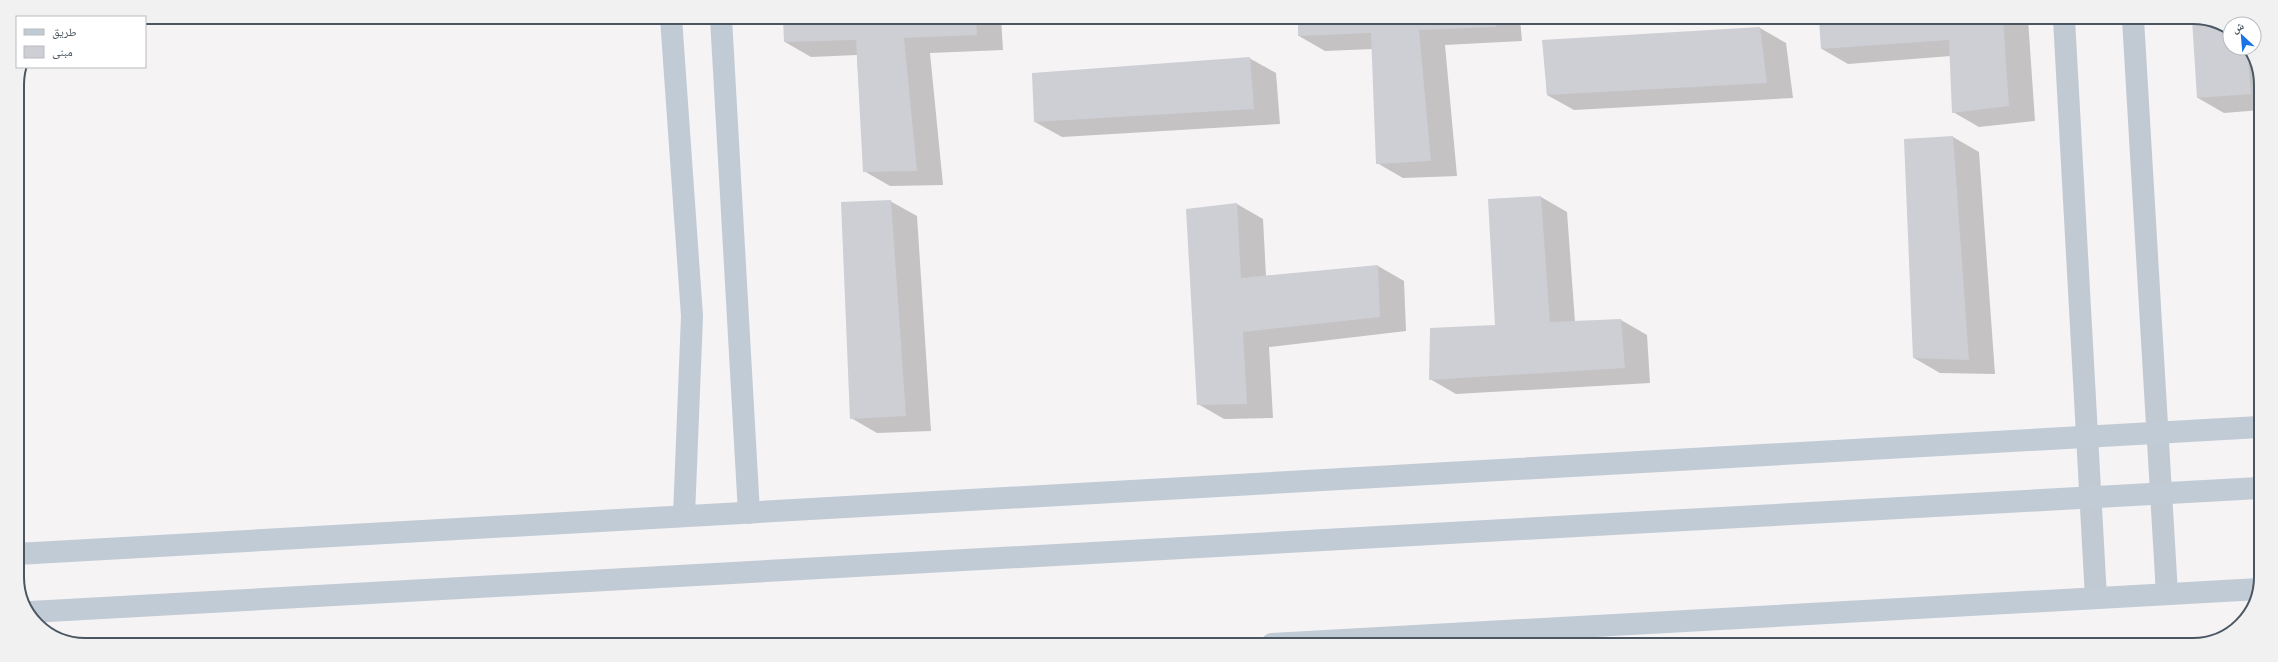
<svg xmlns="http://www.w3.org/2000/svg" width="2278" height="662" font-family="Figtree,'Noto Naskh Arabic',sans-serif">
  <rect width="100%" height="100%" fill="#f5f3f3"/>
  <g fill="#0003">
    <path d="M784,18h217l2,32 -73,3 13,132 -53,1 -26,-15 -7,-116 -46,2 -26,-15z"/>
    <path d="M1299,18l221,1 2,22 -77,4 12,131 -54,2 -26,-15 -4,-114 -48,2 -26,-15z"/>
    <path d="M1820,19h208l7,102 -56,6 -26,-15 -2,-56 -103,8 -26,-15z"/>
    <path d="M2210,19l20,13v16h17l14,33v29l-37,3 -26,-15z"/>
    <path d="M1760,28l26,15 7,55 -219,12 -27,-15 -3,-54z"/>
    <path d="M1249,58l27,15 4,51 -218,13 -27,-15z"/>
    <path d="M1953,137l26,15 16,222 -55,-1 -26,-15 -9,-218z"/>
    <path d="M1541,197l26,15 8,110 46,-2 26,15 3,48 -194,11 -26,-15 66,-53z"/>
    <path d="M890,201l27,15 14,215 -54,2 -26,-15z"/>
    <path d="M1237,204l26,15 3,57 112,-10 26,15 2,50 -137,16 4,71 -49,1 -26,-15 -11,-194z"/>
  </g>
  <g fill="#cdcfd5">
    <path d="M783,18h193l1,17 -73,3 13,133 -54,1 -7,-132 -72,2z"/>
    <path d="M1298,18l197,1 1,8 -77,3 12,131 -55,3 -5,-131 -73,3z"/>
    <path d="M1819,19h184l6,87 -57,7 -3,-73 -128,9z"/>
    <path d="M2192,19h18l20,13v16h17l4,46 -54,4z"/>
    <path d="M1760,27l7,56 -220,12 -5,-55z"/>
    <path d="M1250,57l4,52 -220,13 -2,-49z"/>
    <path d="M2256,121h5l-1,78h-1z"/>
    <path d="M1953,136l16,224 -56,-2 -9,-219z"/>
    <path d="M1541,196l9,126 71,-3 4,49 -196,12 1,-52 65,-3 -7,-126z"/>
    <path d="M891,200l15,216 -56,3 -9,-217z"/>
    <path d="M1237,203l4,75 137,-13 2,52 -137,15 4,72 -50,1 -11,-196z"/>
  </g>
  <g fill="none" stroke-linecap="round" stroke-linejoin="round">
    <g stroke="#c1cad2" stroke-width="22">
      <path d="M2064,19l32,579"/>
      <path d="M2133,19l34,575"/>
    </g>
    <g stroke="#c1cbd6" stroke-width="22">
      <path d="M671,18l21,298 -8,200"/>
      <path d="M721,18l28,495"/>
      <path d="M17,554l2242,-127"/>
      <path d="M30,612l2229,-124"/>
      <path d="M1272,644l987,-55"/>
    </g>
  </g>
  <path d="M0 0H2278V662H0ZM85 24H2193A61 61 0 0 1 2254 85V577A61 61 0 0 1 2193 638H85A61 61 0 0 1 24 577V85A61 61 0 0 1 85 24Z" fill="#f1f1f2" fill-rule="evenodd"/>
  <path fill="none" stroke="#4a5661" stroke-width="2" d="M85 24H2193A61 61 0 0 1 2254 85V577A61 61 0 0 1 2193 638H85A61 61 0 0 1 24 577V85A61 61 0 0 1 85 24Z"/>
  <rect x="16" y="16" width="130" height="52" fill="#ffffff" stroke="#b7bbc0"/>
  <rect x="24" y="29" width="20" height="6" fill="#c1cbd6" stroke="#b7bbc0"/>
  <text x="52" y="36" font-size="12" fill="#4a5661">طريق</text>
  <rect x="24" y="46" width="20" height="12" fill="#cdcfd5" stroke="#b7bbc0"/>
  <text x="52" y="56" font-size="12" fill="#4a5661">مبنى</text>
  <g transform="translate(2242 36) rotate(334)"><circle r="19" fill="#ffffff" stroke="#b7bbc0"/>
  <path d="M0-3L7 15L0 10L-7 15Z" fill="#1a73e8"/>
  <text y="-6" font-size="11" font-weight="bold" text-anchor="middle" fill="#4a5661">ش</text>
  </g>
</svg>
